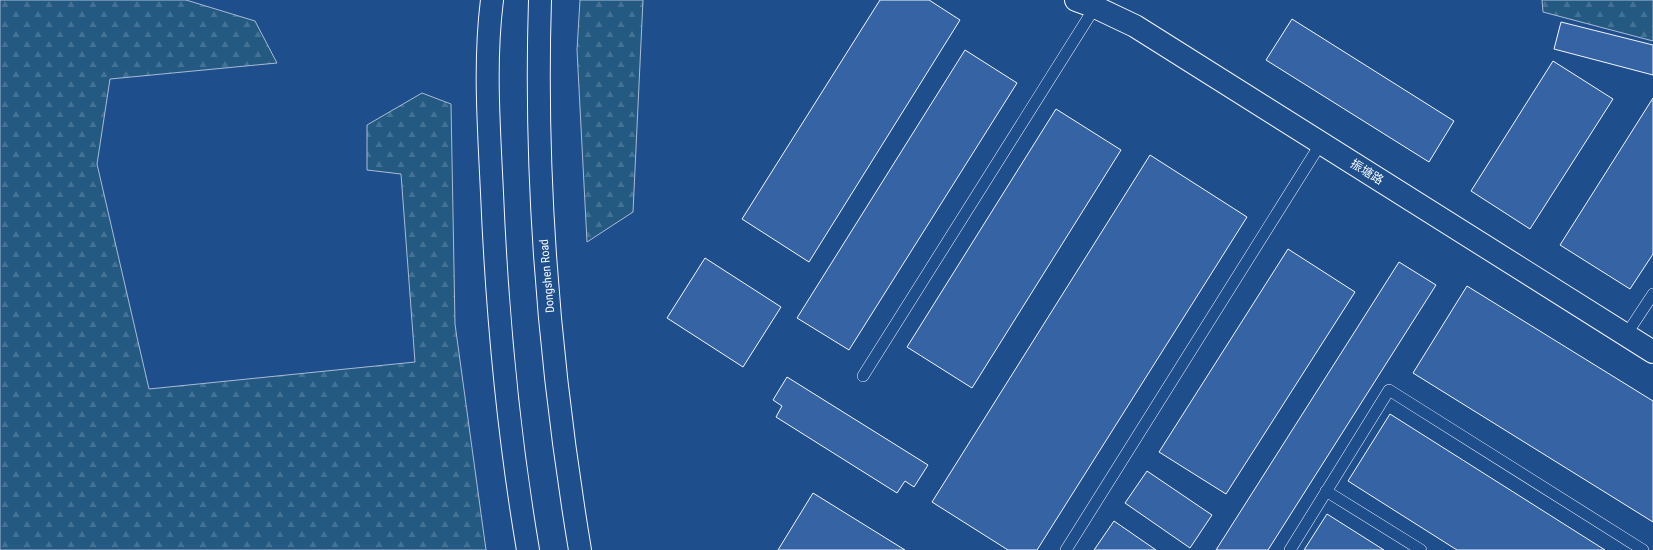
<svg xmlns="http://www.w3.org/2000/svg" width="1653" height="550" font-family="'Roboto Condensed','Noto Sans SC',sans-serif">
  <defs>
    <pattern id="forest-firs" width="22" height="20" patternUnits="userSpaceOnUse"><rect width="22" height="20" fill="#245a82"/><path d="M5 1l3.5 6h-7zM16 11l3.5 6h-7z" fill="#447295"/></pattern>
  </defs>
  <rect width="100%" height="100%" fill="#1f4e8c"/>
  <g fill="url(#forest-firs)" stroke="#a8bbd7">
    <path d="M0,0h186l69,21 22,42 -167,16 -13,85 52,225 266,-27 -14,-188 -34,-4v-45l55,-32 29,11 4,220 31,226h-486z"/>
    <path d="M580,0h63l-10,212 -46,30 -10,-192z"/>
    <path d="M1542,0h111v41l-110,-29z"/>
  </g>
  <g fill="#3563a3" stroke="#f2f6ff">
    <path d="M880,0h49l31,20 -151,242 -67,-43z"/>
    <path d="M1292,19l162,102 -25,41 -163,-102z"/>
    <path d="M1561,22l92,23v30l-99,-26z"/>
    <path d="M965,50l52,33 -168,267 -52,-32z"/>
    <path d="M1553,61l60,38 -83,130 -59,-38z"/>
    <path d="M1653,98v156l-23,35 -70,-44z"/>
    <path d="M1056,109l65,41 -149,238 -65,-41z"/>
    <path d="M1150,155l97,62 -210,333h-29l-76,-48z"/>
    <path d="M1288,249l67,43 -129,202 -67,-42z"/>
    <path d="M705,258l76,49 -38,60 -76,-49z"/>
    <path d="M1399,262l37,23 -168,265h-52z"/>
    <path d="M1467,286l186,115v121l-240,-149z"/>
    <path d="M787,377l141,88 -14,22 -9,-6 -8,12 -121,-76 6,-11 -9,-6z"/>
    <path d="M1390,414l215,136h-148l-109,-69z"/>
    <path d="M1147,471l65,44 -22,33 -65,-45z"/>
    <path d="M813,493l92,57h-127z"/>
    <path d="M1327,514l57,36h-80z"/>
    <path d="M1114,521l42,29h-62z"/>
  </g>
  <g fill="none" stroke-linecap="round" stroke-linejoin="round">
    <defs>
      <g id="service">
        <path d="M1626,335l27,-41"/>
        <path d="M863,376l232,-369"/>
        <path d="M1326,491l95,59"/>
        <path d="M1066,550l255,-407"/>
        <path d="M1290,550l99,-160 254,160"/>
      </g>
      <path id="minor" d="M1076,0l19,7 40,19 518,326"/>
      <g id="trunk">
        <path d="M492,0c-8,63 -3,129 0,193 5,119 16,239 36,357"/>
        <path d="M540,0c-6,184 10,369 40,550"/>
      </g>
    </defs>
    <use href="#service" stroke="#f2f6ff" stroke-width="12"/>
    <use href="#minor" stroke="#f2f6ff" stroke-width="24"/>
    <use href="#trunk" stroke="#f2f6ff" stroke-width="24"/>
    <use href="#service" stroke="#1f4e8c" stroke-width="11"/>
    <use href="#minor" stroke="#1f4e8c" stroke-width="22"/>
    <use href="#trunk" stroke="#1f4e8c" stroke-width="22"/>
  </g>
  <g text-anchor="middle" stroke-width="3" stroke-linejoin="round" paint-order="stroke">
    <g font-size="12" fill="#f2f6ff" stroke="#1f4e8c">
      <text transform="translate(1367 172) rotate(32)" y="4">振塘路</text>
      <text transform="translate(547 276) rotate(-95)" y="4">Dongshen Road</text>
    </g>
  </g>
</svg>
